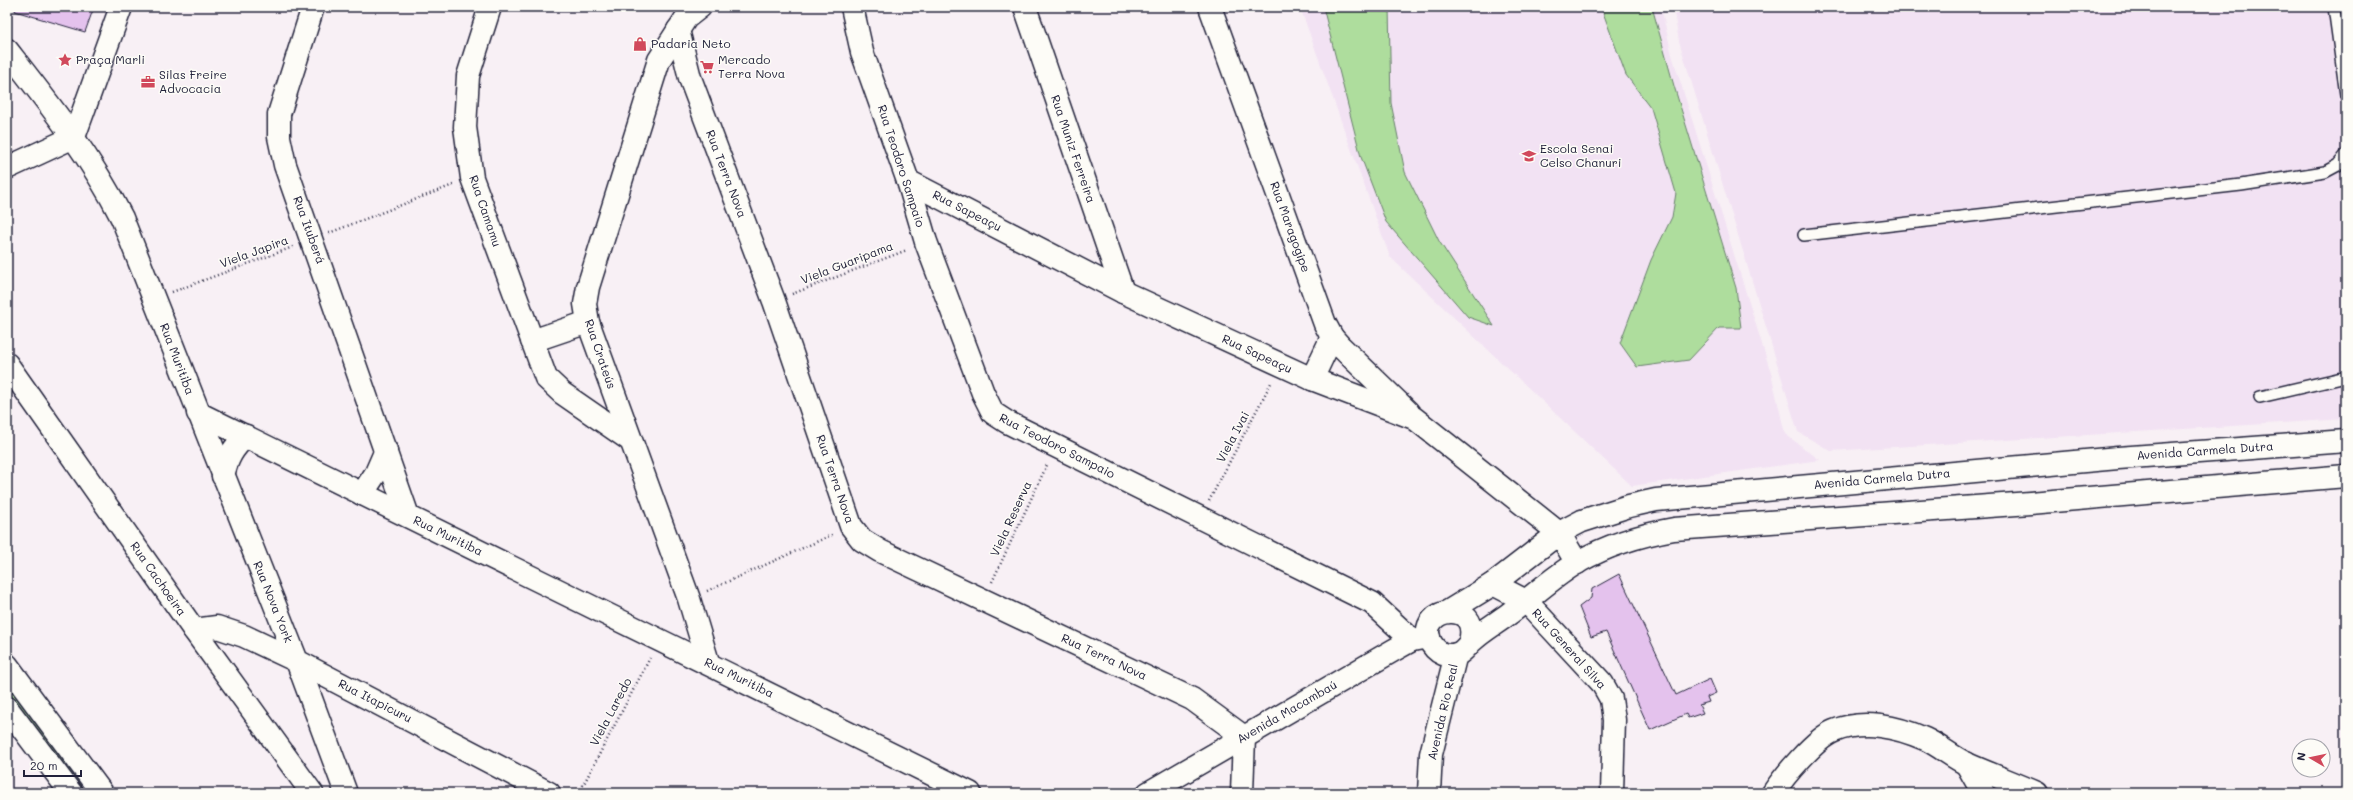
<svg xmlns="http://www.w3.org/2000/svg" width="2353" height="800" font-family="Mali,sans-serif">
  <rect width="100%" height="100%" fill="#f8f0f5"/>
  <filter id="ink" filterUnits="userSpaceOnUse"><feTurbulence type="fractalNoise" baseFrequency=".025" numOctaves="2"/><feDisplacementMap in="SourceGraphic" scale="8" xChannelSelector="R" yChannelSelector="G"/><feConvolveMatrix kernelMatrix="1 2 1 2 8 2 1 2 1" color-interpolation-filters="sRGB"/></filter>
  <g filter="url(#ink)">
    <g fill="#f2e2f3">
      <path d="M1300,7h361l11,48 99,318 14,61 35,26 -188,26 -242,-229z"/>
      <path d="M1673,7h673v412l-515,32 -33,-19 -119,-391z"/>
    </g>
    <g fill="#aedd9d" stroke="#68806c">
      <path d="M1323,7h66l2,96 14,69 34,69 55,85 -26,-9 -82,-95 -25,-65z"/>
      <path d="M1601,7h51l22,79 62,202 5,40h-22l-30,32 -52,7 -17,-24 31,-83 21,-43 4,-24 -25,-85 -25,-33z"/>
      <path d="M7,678l83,115h-10l-73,-99z"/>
    </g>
    <g fill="#e4c2ed" stroke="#22223b">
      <path d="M16,7h78l-9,25 -70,-21z"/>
      <path d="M1619,574l57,121 34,-16 6,14 -9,4 2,5 -10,3 4,8 -15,5 -2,-4 -36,16 -44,-98 -15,5 -12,-30 12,-9 1,-9z"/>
    </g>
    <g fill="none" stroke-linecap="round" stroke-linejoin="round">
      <defs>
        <g id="service">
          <path d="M2334,7l12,88"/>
          <path d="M1804,235l437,-50 84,-13 13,-7 8,-10"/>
          <path d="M2260,397l86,-20"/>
        </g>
        <g id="minor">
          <path d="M313,7l-34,107v23l6,28 123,351"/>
          <path d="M490,7l-22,69 -3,51 7,51 74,200 16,15 68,47"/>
          <path d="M700,7l-14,11 -27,42 -71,227 -3,17 3,18 101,277 19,63"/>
          <path d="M852,7l10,45 46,129 18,61 57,151 10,20 14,9 365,181 40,37"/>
          <path d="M1025,7l98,285"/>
          <path d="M1210,7l115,317 7,13 9,10 67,65"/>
          <path d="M678,30l12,48 84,223 77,225 11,14 18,11 312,148 52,38 -2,56"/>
          <path d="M7,168l67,-31 47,-130"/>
          <path d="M908,181l215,111 189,87 102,39 145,115 18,30"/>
          <path d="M532,341l56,-19"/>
          <path d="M7,364l187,266 118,163"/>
          <path d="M1312,379l20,-42"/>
          <path d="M362,494l14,-21 10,-23"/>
          <path d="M1493,584l33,17 76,82 9,16 3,21 -2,73"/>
          <path d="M194,630l23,-3 27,9 53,25 49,132"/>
          <path d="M1966,763l17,30"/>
          <path d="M1773,793c11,-17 43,-55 61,-62 29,-12 64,-4 91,8 15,7 27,18 42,25 23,10 47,19 70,29"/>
        </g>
        <g id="tertiary">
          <path d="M7,50c43,55 83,105 115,168l175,443 252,132"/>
          <path d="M198,413l772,380"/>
          <path d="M223,476c4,-18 10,-28 23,-40"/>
          <path d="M1449,611l44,-27 66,-51 23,-12 47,-15 27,-6 462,-42 228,-17"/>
          <path d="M1470,642c11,-44 -51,-35 -41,-3 3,7 7,12 14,15 5,1 10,2 15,0 6,-3 8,-7 13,-12 11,-11 26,-19 39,-29 22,-16 44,-37 68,-51 30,-17 62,-27 96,-33l356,-26 316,-27"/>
          <path d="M1148,793l246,-143 18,-10 17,-3"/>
          <path d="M1429,793l2,-39 25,-100"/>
        </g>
        <g id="secondary">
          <path d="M7,665l95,128"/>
          <path d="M7,708l64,85"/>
        </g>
      </defs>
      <use href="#service" stroke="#22223b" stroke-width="14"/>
      <use href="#minor" stroke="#22223b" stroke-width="25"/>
      <use href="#tertiary" stroke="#22223b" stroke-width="25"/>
      <use href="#secondary" stroke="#22223b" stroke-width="25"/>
      <g stroke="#22223b" stroke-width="2.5" stroke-dasharray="1 3" stroke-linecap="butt">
        <path d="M329,233l124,-48"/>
        <path d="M172,292l121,-45"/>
        <path d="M792,294l115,-44"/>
        <path d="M1209,501l62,-118"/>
        <path d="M992,582l55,-117"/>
        <path d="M707,591l127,-57"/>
        <path d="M579,793l71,-135"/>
      </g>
      <use href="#service" stroke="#fdfcf7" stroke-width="11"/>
      <use href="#minor" stroke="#fdfcf7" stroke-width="22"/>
      <use href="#tertiary" stroke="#fdfcf7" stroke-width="22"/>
      <use href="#secondary" stroke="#fdfcf7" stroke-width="22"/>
    </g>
  </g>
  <defs>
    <symbol id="shop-bare" viewBox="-9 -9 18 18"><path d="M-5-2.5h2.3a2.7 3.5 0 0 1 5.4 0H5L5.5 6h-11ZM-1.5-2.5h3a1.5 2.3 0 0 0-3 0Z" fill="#d1495b" stroke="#fdfcf7" stroke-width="2.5" paint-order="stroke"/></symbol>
    <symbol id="sight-bare" viewBox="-9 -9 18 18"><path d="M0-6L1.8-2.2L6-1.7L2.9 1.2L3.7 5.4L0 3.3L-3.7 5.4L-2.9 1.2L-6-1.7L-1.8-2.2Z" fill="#d1495b" stroke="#fdfcf7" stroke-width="2.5" paint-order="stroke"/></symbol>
    <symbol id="supermarket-bare" viewBox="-9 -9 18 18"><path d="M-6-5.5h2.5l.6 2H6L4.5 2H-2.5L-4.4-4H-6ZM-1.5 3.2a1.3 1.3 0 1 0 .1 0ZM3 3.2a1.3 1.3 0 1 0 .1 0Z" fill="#d1495b" stroke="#fdfcf7" stroke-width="2.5" paint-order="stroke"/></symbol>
    <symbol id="office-bare" viewBox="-9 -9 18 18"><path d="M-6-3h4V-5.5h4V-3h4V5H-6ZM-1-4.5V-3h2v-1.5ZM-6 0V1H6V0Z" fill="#d1495b" stroke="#fdfcf7" stroke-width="2.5" paint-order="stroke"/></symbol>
    <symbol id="university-bare" viewBox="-9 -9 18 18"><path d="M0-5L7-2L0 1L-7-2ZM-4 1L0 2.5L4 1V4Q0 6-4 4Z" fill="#d1495b" stroke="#fdfcf7" stroke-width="2.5" paint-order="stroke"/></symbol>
  </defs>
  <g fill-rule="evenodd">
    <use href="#shop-bare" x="630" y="34" width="20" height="20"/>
    <use href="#sight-bare" x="55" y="50" width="20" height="20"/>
    <use href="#supermarket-bare" x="697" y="57" width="20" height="20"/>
    <use href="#office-bare" x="138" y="72" width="20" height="20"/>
    <use href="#university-bare" x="1519" y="146" width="20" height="20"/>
  </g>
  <g text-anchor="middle" stroke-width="3" stroke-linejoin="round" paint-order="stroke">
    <g font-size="12" fill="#22223b" stroke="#fdfcf7" text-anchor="start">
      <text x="651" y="48">Padaria Neto</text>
      <text x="76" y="64">Praça Marli</text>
      <text x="718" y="64">Mercado<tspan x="718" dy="14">Terra Nova</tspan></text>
      <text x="159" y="79">Silas Freire<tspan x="159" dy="14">Advocacia</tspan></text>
      <text x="1540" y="153">Escola Senai<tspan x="1540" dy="14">Celso Chanuri</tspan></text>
    </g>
    <g font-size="12" fill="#22223b" stroke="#fdfcf7">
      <text transform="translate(1073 149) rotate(71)" y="4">Rua Muniz Ferreira</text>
      <text transform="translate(901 166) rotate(72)" y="4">Rua Teodoro Sampaio</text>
      <text transform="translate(726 174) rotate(69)" y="4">Rua Terra Nova</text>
      <text transform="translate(485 211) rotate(71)" y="4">Rua Camamu</text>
      <text transform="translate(967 211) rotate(27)" y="4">Rua Sapeaçu</text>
      <text transform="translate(1290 227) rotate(70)" y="4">Rua Maragogipe</text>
      <text transform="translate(309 230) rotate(70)" y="4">Rua Ituberá</text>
      <text transform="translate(254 252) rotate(-20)" y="4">Viela Japira</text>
      <text transform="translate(847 263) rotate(-21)" y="4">Viela Guaripama</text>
      <text transform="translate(600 354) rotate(71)" y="4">Rua Crateús</text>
      <text transform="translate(1257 354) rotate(25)" y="4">Rua Sapeaçu</text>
      <text transform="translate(177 359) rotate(69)" y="4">Rua Muritiba</text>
      <text transform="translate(1233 437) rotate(-62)" y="4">Viela Ivai</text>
      <text transform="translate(1057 446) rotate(27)" y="4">Rua Teodoro Sampaio</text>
      <text transform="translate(2205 451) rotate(-4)" y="4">Avenida Carmela Dutra</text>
      <text transform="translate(835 479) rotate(71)" y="4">Rua Terra Nova</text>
      <text transform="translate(1882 479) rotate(-5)" y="4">Avenida Carmela Dutra</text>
      <text transform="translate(1011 519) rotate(-65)" y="4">Viela Reserva</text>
      <text transform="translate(448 536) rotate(26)" y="4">Rua Muritiba</text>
      <text transform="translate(158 579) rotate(55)" y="4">Rua Cachoeira</text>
      <text transform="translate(273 602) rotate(68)" y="4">Rua Nova York</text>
      <text transform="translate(1569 649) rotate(48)" y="4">Rua General Silva</text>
      <text transform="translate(1104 657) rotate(25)" y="4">Rua Terra Nova</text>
      <text transform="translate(739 678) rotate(26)" y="4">Rua Muritiba</text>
      <text transform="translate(375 701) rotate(27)" y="4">Rua Itapicuru</text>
      <text transform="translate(611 712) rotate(-62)" y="4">Viela Laredo</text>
      <text transform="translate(1287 712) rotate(-30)" y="4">Avenida Macambaú</text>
      <text transform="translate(1443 712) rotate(-77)" y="4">Avenida Rio Real</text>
    </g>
  </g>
  <rect width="2353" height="800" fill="none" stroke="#fdfcf7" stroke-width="24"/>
  <rect x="12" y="12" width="2329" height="776" fill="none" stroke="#22223b" stroke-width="1.5" filter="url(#ink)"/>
  <g transform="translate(2311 758) rotate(279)"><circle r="19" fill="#fdfcf7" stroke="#a5a5ac"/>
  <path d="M0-3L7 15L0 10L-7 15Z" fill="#d1495b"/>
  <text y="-6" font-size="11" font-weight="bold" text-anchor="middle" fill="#22223b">N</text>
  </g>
  <path d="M24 770v6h57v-6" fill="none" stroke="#22223b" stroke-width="2"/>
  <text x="30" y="770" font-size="12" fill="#22223b" stroke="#fdfcf7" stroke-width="3" paint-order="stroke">20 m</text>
</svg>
